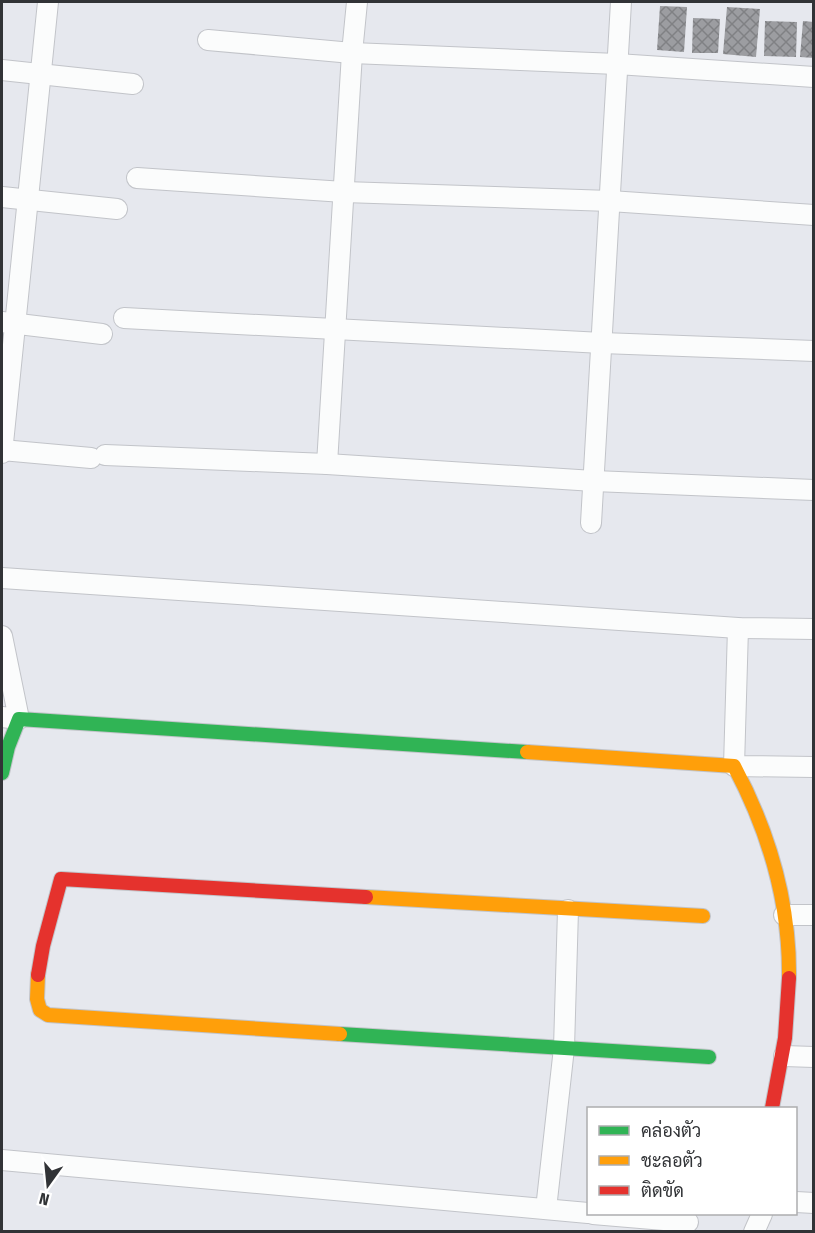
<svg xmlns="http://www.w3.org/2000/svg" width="815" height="1233" font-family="'Fira Sans Condensed',Sarabun,sans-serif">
  <defs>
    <pattern id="building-cross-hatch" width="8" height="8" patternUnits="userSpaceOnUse" patternTransform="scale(1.5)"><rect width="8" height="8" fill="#9c9da1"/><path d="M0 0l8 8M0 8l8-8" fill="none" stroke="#808184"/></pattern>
  </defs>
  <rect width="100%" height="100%" fill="#e6e8ee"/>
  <g fill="url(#building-cross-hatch)">
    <path d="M660,6l27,1 -3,45 -27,-2z"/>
    <path d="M727,7l33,2 -4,48 -33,-3z"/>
    <path d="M693,18l27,1 -2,34h-26z"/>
    <path d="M765,21l32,1 -1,35 -32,-1z"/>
    <path d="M803,21l11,1v36l-14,-1z"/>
  </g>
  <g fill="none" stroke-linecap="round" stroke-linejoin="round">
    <defs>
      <g id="street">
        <path d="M208,40l144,13 265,11 197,13"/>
        <path d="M2,70l131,14"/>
        <path d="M137,178l207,14 266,9 204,14"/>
        <path d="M2,197l115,12"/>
        <path d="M124,318l478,25 212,8"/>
        <path d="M2,322l100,12"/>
        <path d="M2,450l89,8"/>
        <path d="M2,453l46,-451"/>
        <path d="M105,455l222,9 267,17 220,9"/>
        <path d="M327,464l25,-411 5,-51"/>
        <path d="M591,523l30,-521"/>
        <path d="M2,578l736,50 76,1"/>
        <path d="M738,628l-4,138 80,1"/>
        <path d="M2,636l17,83 -17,-2"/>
        <path d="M784,915h30"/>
        <path d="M784,1056l30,1"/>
        <path d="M2,1160l586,53"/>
        <path d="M796,1202l18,1"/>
        <path d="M546,1209l18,-161 4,-138"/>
        <path d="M593,1214l95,8"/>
        <path d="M754,1232l8,-18"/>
      </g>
      <g id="fast">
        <path d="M2,773l6,-26 11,-28 508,33"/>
        <path d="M340,1034l369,23"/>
      </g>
      <g id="slow">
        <path d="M527,752l207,14c35,66 56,136 55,212"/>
        <path d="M366,897l337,19"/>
        <path d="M38,975l-1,24 3,11 8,5 292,19"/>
      </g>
      <g id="jam">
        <path d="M38,975l5,-29 18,-67 305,18"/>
        <path d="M772,1108l13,-70 4,-60"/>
      </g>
    </defs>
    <use href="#street" stroke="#c2c4c9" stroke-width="22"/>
    <use href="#fast" stroke="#c2c4c9" stroke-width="16"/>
    <use href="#slow" stroke="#c2c4c9" stroke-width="16"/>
    <use href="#jam" stroke="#c2c4c9" stroke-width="16"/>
    <use href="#street" stroke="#fbfcfc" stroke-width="20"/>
    <use href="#fast" stroke="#30b455" stroke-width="14"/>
    <use href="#slow" stroke="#ff9f0a" stroke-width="14"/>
    <use href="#jam" stroke="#e5322d" stroke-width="14"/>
  </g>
  <rect width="815" height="1233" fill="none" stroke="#313336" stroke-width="6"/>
  <rect x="587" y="1107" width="210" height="108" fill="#ffffff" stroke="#adadaf" stroke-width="1.5"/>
  <rect x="599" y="1126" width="30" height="9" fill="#30b455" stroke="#adadaf" stroke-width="1.5"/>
  <text x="641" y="1137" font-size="18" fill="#313336">คล่องตัว</text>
  <rect x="599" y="1156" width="30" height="9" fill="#ff9f0a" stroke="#adadaf" stroke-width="1.5"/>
  <text x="641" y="1167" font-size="18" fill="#313336">ชะลอตัว</text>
  <rect x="599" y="1186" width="30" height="9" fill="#e5322d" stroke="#adadaf" stroke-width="1.5"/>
  <text x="641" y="1197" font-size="18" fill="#313336">ติดขัด</text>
  <g transform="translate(48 1185) rotate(195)" stroke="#ffffff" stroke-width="4.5" paint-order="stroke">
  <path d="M0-4.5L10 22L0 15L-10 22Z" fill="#313336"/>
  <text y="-9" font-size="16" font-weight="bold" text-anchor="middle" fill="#313336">N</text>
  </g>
</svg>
